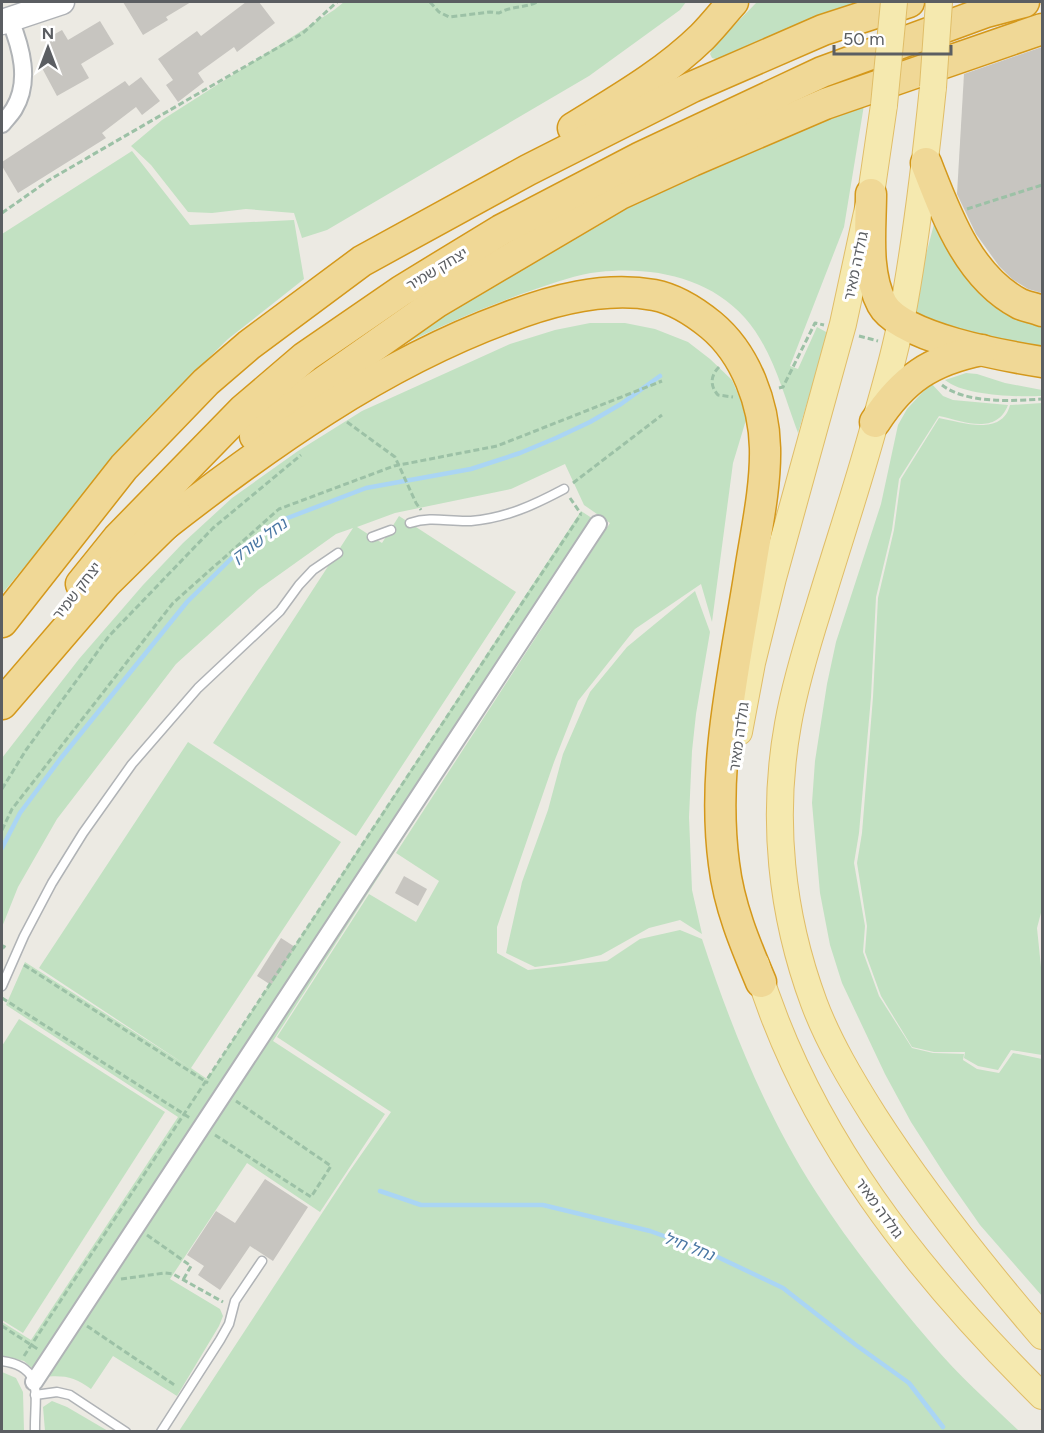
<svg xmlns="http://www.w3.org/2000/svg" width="1044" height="1433" font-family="Figtree,'Noto Sans Hebrew',sans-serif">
  <rect width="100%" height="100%" fill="#eceae3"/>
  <g fill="#c2e1c2">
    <path d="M344,2h342l-6,8 -91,66 -262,154 -25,8 -8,-25 -48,-4 -34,4 -24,-1 -37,-47 -20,-19 31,-26 172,-110z"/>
    <path d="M757,2h107l-145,58 -7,-2 -2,-4 4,-8z"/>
    <path d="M865,99l-21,128 -54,139 8,3 19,-42 11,6 -30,100c-15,-40 -25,-83 -53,-115 -36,-41 -94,-52 -146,-46 -22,2 -45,11 -66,18 -53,18 -104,41 -154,67l81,-64 161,-88z"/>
    <path d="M132,151l58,74 104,-5 10,59 -76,60 -81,80 -145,175v-360z"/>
    <path d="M934,224c20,33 42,77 81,91 9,3 18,5 27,7v30l-132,-36z"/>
    <path d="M590,323h35l30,6 33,13 22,17 22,21 9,21 5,19 -13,43 -21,159 -11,-38 -66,45 -57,72 -24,61 -57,165v26l31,17 79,-9 33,-22 40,-9 22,9c29,88 63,174 114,253 34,53 75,104 116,152 26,31 58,59 87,87h-840l170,-259 42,-60 -114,-75 92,-143 47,28 23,-41 -43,-28 214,-330 -26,-18 -19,-41 -54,25 -116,24 -38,14 25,16 17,-27 117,76 -160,244 -143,-93 140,-215 -17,6 -77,55 -83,75 -119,155 -39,68 -16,40v-169l77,-99 64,-74 40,-42 49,-45 66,-47 64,-40 148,-67 45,-14z"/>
    <path d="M966,373l11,1 28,9 37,7v6c-24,1 -78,0 -97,-16z"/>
    <path d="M931,383l12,13 10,4 55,5c-12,31 -45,16 -69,11l-40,63 -7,51 -16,67 -5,100 -12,136 -5,30 11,63 -2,26 16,44 33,52 21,5 31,1 -1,6 14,9 22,4 14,-20 29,6v237l-62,-71 -35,-50 -34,-53 -26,-48 -43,-91 -12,-38 -10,-52 -8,-90 3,-42 12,-77 9,-42 45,-138 17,-79 9,-16z"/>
    <path d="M1042,403v506l-5,19 5,49v78l-31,-5 -13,20 -20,-4 -14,-8 1,-6h-31l-22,-5 -31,-51 -16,-44 2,-26 -10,-63 5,-30 11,-136 5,-99 16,-68 7,-51 38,-61c22,4 63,19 71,-13z"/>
    <path d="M581,511l23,15 -331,515 112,73 -65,98 -73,-49 -77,116 50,30 3,7 -4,10 -42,70 -64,-40 -22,33c-17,-13 -28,-14 -49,-12l-18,-16 -22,-5v-34l29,18 147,-223 -172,-112 19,-43 164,105 -150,-99 149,-226 153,100 -150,226 16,11z"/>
    <path d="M695,591l15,41 -14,82 -4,37 -3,66 3,73 10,44 -22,-14 -31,8 -48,27 -36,8 -30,4 -29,-14 16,-71 26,-72 15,-56 27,-62 37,-45z"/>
    <path d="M19,1019l146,93 -142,221 -21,-13v-274z"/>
    <path d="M2,1372l14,6 7,14 1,39h-22z"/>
    <path d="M52,1401l15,6 41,24h-63l-2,-24z"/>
  </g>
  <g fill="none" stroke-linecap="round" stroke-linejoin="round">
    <g stroke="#aad5f4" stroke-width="4.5">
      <path d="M2,848l18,-35 41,-55 126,-156 52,-51 46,-32 81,-31 105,-19 49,-16 36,-15 34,-16 31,-18 39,-28"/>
      <path d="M380,1191l41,14h122l107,26 53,19 80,38 73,57 53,38 34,44"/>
    </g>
  </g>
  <g fill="#c7c5c0">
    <path d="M123,2h68l-25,15 2,3 -25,15z"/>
    <path d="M246,2h13l16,21 -38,29 -3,-5 -36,26 6,9 -26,20 -12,-17 7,-5 -15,-21 39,-28 4,5z"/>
    <path d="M100,21l14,23 -33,20 8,14 -32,18 -15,-28 8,-5 -5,-10 7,-4 -6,-10 16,-9 6,10z"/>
    <path d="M1042,47v246l-14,-4 -16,-10 -13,-13 -23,-32 -19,-40 7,-120z"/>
    <path d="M141,77l19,24 -18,14 -6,-8 -34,26 4,5 -88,55 -16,-27v-4l123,-81 4,5z"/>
    <path d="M404,876l23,13 -9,17 -23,-13z"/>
    <path d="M281,938l14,9 -24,38 -14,-9z"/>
    <path d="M265,1179l43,28 -35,54 -23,-15 -30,44 -22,-15 6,-9 -17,-11 29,-44 19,12z"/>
  </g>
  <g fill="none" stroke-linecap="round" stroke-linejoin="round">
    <defs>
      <g id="lane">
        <path d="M410,523c22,-7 38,-1 61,-2 35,-3 63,-16 93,-32"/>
        <path d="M372,537l19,-7"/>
        <path d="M2,986l22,-50 28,-53 31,-50 49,-69 66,-76 82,-77 19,-26 14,-15 25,-17"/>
        <path d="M2,1361c44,6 32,36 33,71"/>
        <path d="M35,1395l22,-3 13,3 56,37"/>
        <path d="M161,1432l59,-92 9,-16 6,-23 27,-40"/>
      </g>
      <g id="street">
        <path d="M2,124c4,-5 9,-10 12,-15 17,-28 7,-62 -4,-89"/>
        <path d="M34,1382l564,-858"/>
      </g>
      <path id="secondary" d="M2,22l60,-20"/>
      <g id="primary">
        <path d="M933,87c-8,78 -17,156 -32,234 -6,33 -16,66 -25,98 -17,63 -38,125 -57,188 -12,38 -24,77 -31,117 -17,94 -7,190 26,279 15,40 38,78 60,113 50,78 108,150 168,220"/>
        <path d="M739,732l13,-69 21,-85 70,-254 28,-130 13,-89"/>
        <path d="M756,964c51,170 162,309 286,432"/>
      </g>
      <g id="highway">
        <path d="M573,128c45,-28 91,-54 129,-91 11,-11 21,-24 31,-35"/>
        <path d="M926,163c20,51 42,114 94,141 7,3 15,4 22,7"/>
        <path d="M871,194c0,34 -6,78 11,110 18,34 123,52 160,58"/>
        <path d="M875,422c28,-43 56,-62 107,-72"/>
        <path d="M255,436l54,-44 128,-90 183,-108 72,-33 133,-57 217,-75"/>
        <path d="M161,528c106,-83 218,-163 345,-210 46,-18 98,-32 148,-23 21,4 41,17 57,30 35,29 53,79 54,123 1,39 -9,84 -15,123 -15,96 -39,196 -26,293 5,42 21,80 37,118"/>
        <path d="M81,584l37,-46 125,-128 62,-53 96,-66 100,-61 140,-73 181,-85 164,-60 38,-10"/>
        <path d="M2,622l122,-155 82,-85 43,-37 113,-84 166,-91 164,-83 131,-57 86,-28"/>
        <path d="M2,704l104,-121 70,-69"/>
      </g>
    </defs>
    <use href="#lane" stroke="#b0b3b6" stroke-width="11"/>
    <use href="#street" stroke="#b0b3b6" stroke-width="20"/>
    <use href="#secondary" stroke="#afb2b6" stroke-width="27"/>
    <use href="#primary" stroke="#e0bd68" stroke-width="28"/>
    <use href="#highway" stroke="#d4981b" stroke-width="33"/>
    <g stroke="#9cc1a6" stroke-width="3" stroke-dasharray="6 3" stroke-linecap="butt">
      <path d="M430,2l9,10 10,5 41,-5 9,1c12,-7 26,-5 38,-11"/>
      <path d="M967,209l75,-24"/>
      <path d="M2,213l47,-33 254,-147 34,-31"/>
      <path d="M859,336l19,5"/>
      <path d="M719,367c-9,9 -9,19 -1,28l15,2"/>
      <path d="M942,385c24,19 72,16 100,14"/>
      <path d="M779,388l4,-1 32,-64 9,2"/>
      <path d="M347,422l48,35 21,46 5,7"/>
      <path d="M573,483l89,-68"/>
      <path d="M570,498l11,16"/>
      <path d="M2,789l24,-39 83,-114 104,-108 88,-73"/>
      <path d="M2,830l10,-21 161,-206 106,-94 115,-43 103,-20 165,-65"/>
      <path d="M2,949l1,-3 4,2"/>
      <path d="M24,965l184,118"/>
      <path d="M2,998l188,120"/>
      <path d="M215,1135l96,62 20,-31 -95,-65"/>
      <path d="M147,1235l44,31 -8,14"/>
      <path d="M121,1279l44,-6 8,1 50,28"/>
      <path d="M2,1326l37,24"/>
      <path d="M87,1326l89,60"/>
      <path d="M24,1356l557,-842"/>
    </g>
    <use href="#lane" stroke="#fff" stroke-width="8"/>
    <use href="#street" stroke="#fff" stroke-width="16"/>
    <use href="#secondary" stroke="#fff" stroke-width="24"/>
    <use href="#primary" stroke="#f5e9af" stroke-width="26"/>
    <use href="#highway" stroke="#f0d896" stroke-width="30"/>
    <defs>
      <g id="primary-bridge">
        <path d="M933,87l6,-85"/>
        <path d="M884,105l10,-103"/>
      </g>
    </defs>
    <use href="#primary-bridge" stroke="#e0bd68" stroke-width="28" stroke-linecap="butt"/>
    <use href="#primary-bridge" stroke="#f5e9af" stroke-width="26"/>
  </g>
  <g text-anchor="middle" stroke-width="6" stroke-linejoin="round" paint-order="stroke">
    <g font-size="15" fill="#5b5e62" stroke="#fff">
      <text transform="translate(856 266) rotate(-78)" y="5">גולדה מאיר</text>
      <text transform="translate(437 269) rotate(-31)" y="5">יצחק שמיר</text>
      <text transform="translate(77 591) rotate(-52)" y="5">יצחק שמיר</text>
      <text transform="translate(739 737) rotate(-82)" y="5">גולדה מאיר</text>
      <text transform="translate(879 1208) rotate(54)" y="5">גולדה מאיר</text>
    </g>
    <g font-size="16" font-style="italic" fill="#4a77a4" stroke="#fff">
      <text transform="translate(259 540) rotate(-36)" y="6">נחל שורק</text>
      <text transform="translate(689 1246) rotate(21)" y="6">נחל חיל</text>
    </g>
  </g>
  <rect width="1044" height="1433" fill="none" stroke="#5b5e62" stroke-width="6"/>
  <g transform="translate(48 48)" stroke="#ffffff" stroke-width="4.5" paint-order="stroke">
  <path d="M0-4.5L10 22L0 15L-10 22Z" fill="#5b5e62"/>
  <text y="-9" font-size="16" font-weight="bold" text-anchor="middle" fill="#5b5e62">N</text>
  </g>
  <path d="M834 45v9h117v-9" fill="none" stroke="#5b5e62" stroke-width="3"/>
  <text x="843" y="45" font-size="18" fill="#5b5e62" stroke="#ffffff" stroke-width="4.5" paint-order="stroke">50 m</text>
</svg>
